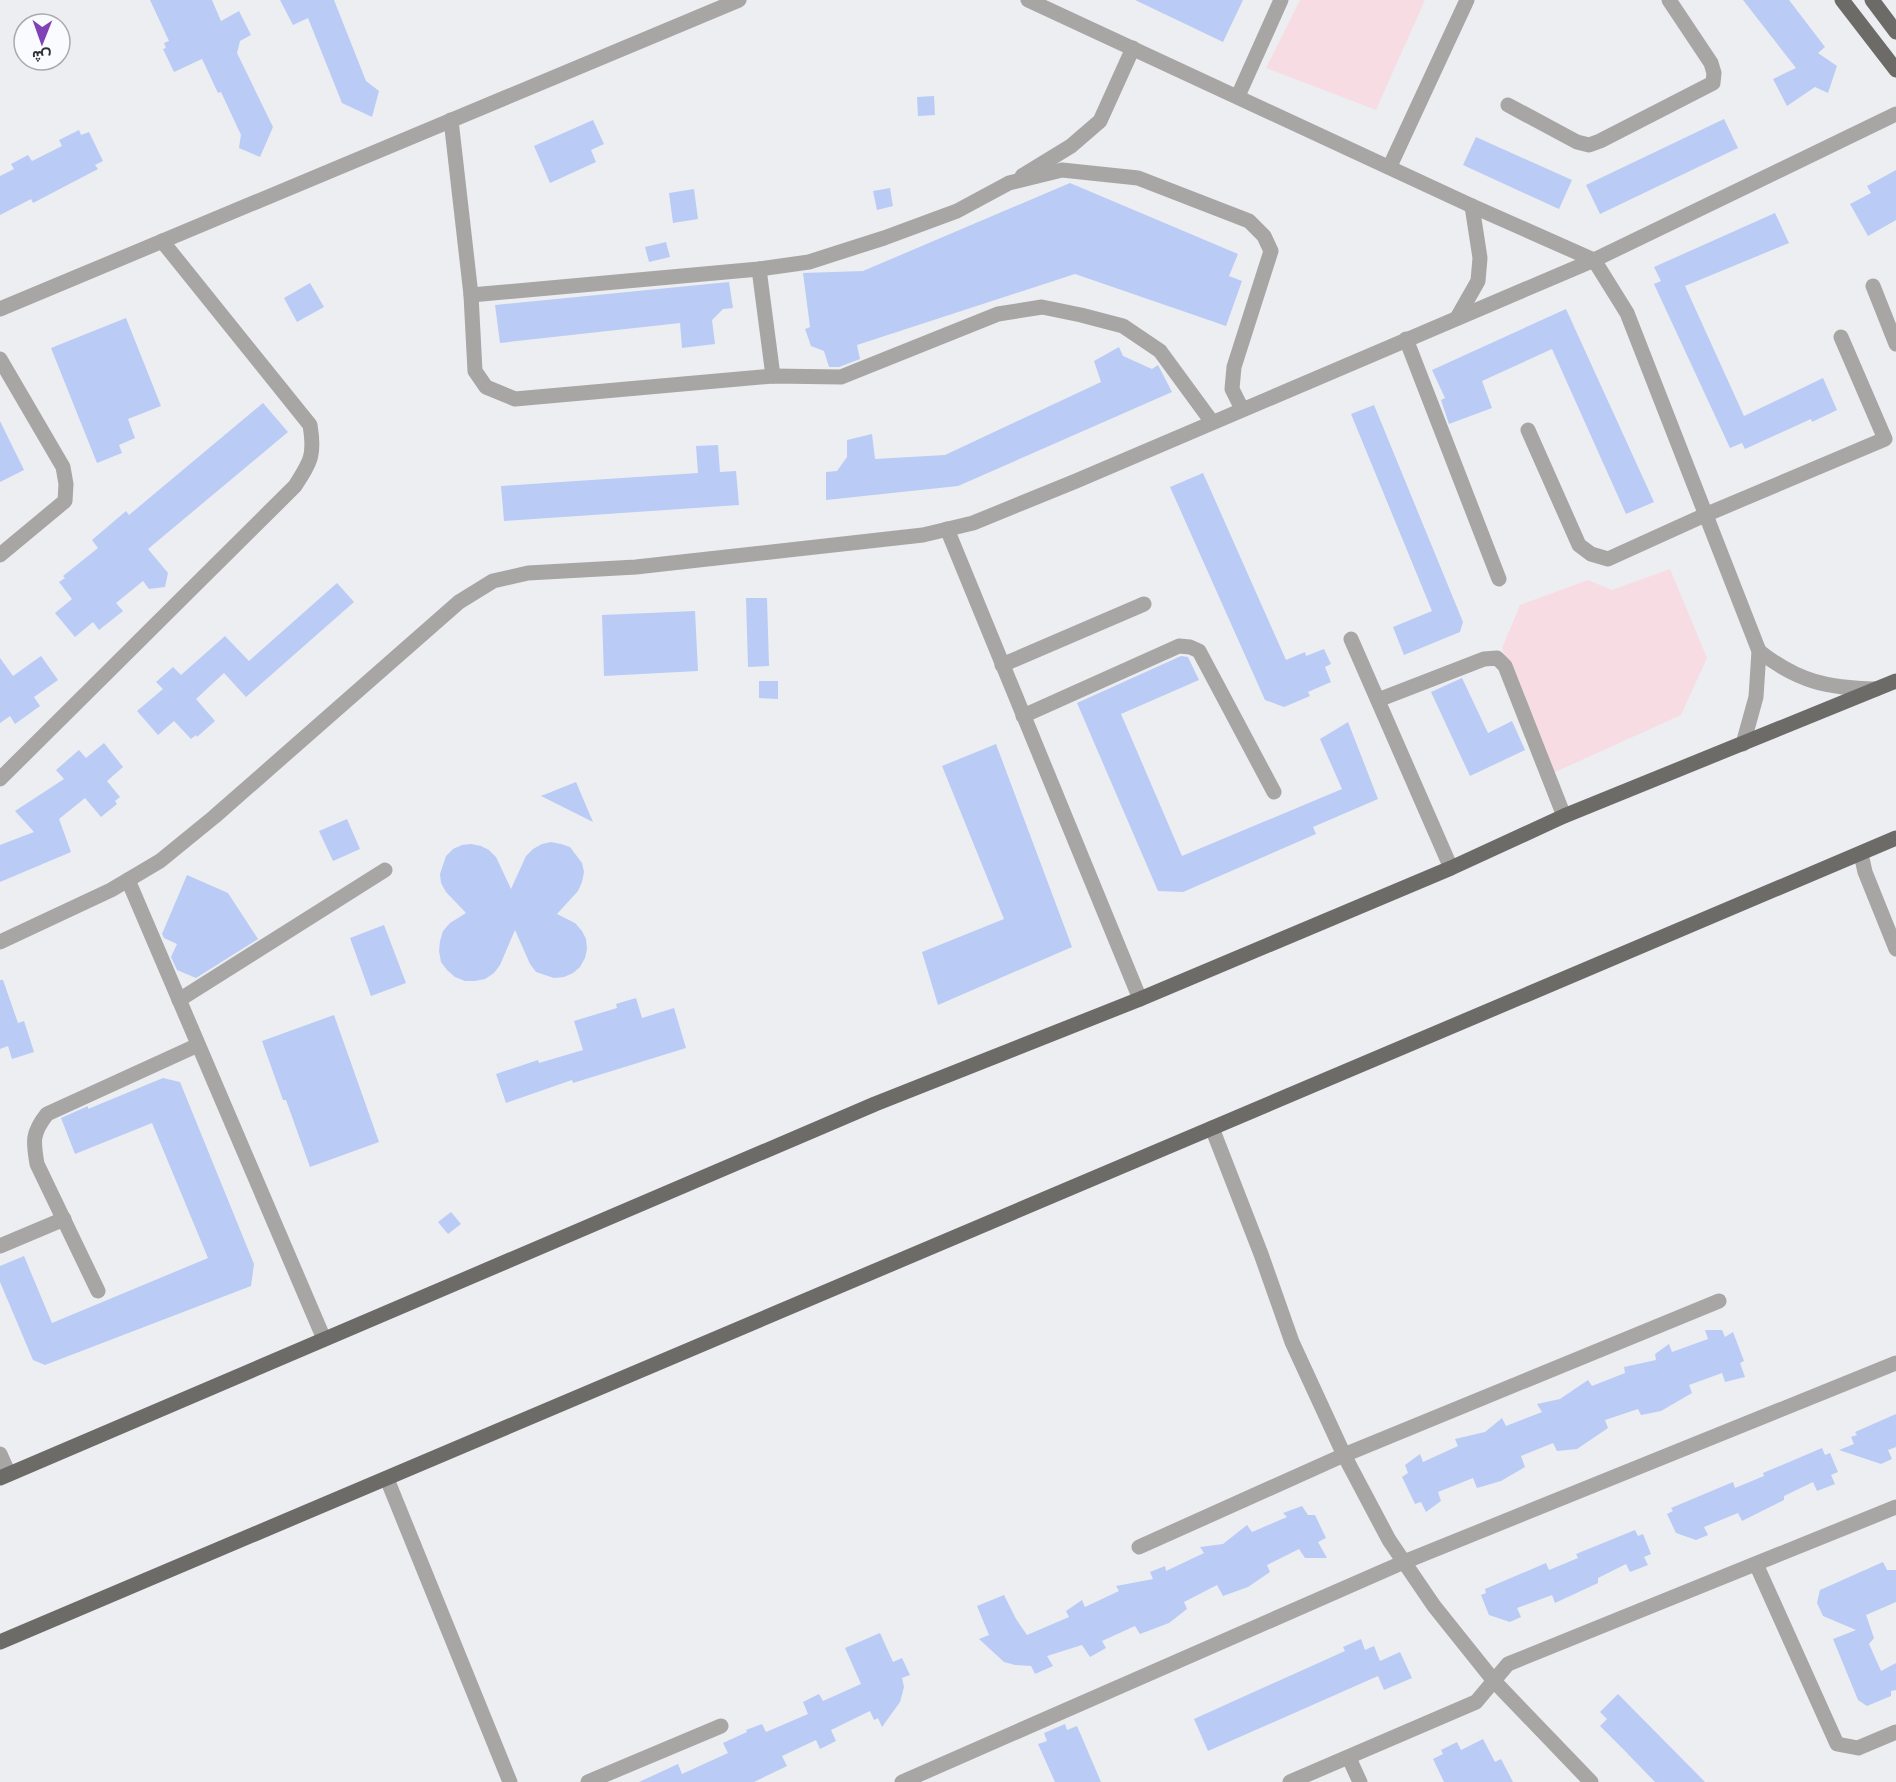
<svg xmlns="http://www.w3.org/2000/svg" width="1896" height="1782" font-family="Jost,Vazirmatn,sans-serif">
  <rect width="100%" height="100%" fill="#eceef2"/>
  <g fill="#f7dde3">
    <path d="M1300,0h125l-49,110 -110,-42z"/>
    <path d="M1670,569l37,89 -26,57 -128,58 -51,-125 18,-43 68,-25 24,10z"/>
  </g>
  <g fill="#baccf5">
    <path d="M150,0h62l9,21 18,-10 12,24 -11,6 -3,12 36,74 -13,30 -21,-9 2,-13 -20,-43 -3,1 -16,-34 -28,13 -11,-23 3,-1 -2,-5 5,-2z"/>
    <path d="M280,0h54l32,81 13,10 -7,26 -30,-14 -34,-85 -15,7z"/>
    <path d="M1135,0h108l-20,42z"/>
    <path d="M1743,0h46l36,47 -7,6 19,13 -9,27 -13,-6 -28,19 -14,-27 23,-11z"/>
    <path d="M934,96l1,19 -17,1 -1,-19z"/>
    <path d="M1724,119l14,29 -138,66 -14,-29z"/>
    <path d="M593,120l11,24 -13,6 5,12 -46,21 -16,-37z"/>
    <path d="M79,130l2,5 8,-3 14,29 -8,4 3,4 -65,34 -2,-4 -31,16v-39l14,-7 -3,-5 17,-9 4,6 30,-15 -3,-6z"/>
    <path d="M1476,137l96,43 -13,29 -96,-44z"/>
    <path d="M1896,170v50l-28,16 -18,-32 21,-11 -4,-7z"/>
    <path d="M1070,183l168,71 -9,22 13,5 -16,45 -151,-52 -218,71 3,14 -21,8h-10l-5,-16 -13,-5 -6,-17 5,-2 -7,-54 60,-2z"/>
    <path d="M890,188l3,18 -16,4 -4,-19z"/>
    <path d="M694,189l4,30 -25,4 -4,-30z"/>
    <path d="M1775,213l14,30 -104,43 59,130 79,-38 14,32 -25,12 -1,-3 -66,30 -3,-6 -12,5 -76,-164 7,-3 -7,-14z"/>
    <path d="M666,242l4,15 -21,5 -4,-15z"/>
    <path d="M729,282l4,26 -10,1 -11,11 3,24 -33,4 -2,-25 -180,20 -5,-38z"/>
    <path d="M310,283l14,24 -27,15 -13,-24z"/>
    <path d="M1566,309l88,193 -28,12 -74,-165 -70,32 10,27 -43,16 -8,-24 4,-2 -13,-28z"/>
    <path d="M126,318l35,88 -33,13 7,19 -16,7 3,8 -25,10 -46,-115z"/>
    <path d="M1119,347l4,9 29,13 6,-4 14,27 -214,94 -132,14v-28l11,-1 10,-14v-17l25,-6 3,25 70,-4 156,-73 -7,-21z"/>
    <path d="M263,403l25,29 -140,117 20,24 -3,14 -16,2 -6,-8 -27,22 7,8 -24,19 -6,-8 -18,15 -20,-24 17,-14 -13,-17 6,-4 -2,-2 35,-28 -6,-8 34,-29 3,4z"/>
    <path d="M1374,405l89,217 -3,10 -56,23 -11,-28 39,-16 -81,-197z"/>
    <path d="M0,421l24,49 -24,12z"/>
    <path d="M718,445l2,27 16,-1 3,34 -235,16 -3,-35 197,-13 -2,-27z"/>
    <path d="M1203,473l83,187 19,-8 1,4 18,-7 7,15 -6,3 6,15 -23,10 2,4 -26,11 -19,-7 -95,-213z"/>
    <path d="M337,583l17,19 -108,95 -22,-24 -28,26 19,22 -18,16 -1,-2 -5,4 -17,-18 -16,14 -21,-24 26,-22 -7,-7 17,-15 8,8 44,-39 24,25z"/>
    <path d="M746,598h21l2,68 -21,1z"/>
    <path d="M695,611l3,60 -94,5 -2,-61z"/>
    <path d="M41,656l17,24 -24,17 6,9 -25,18 -5,-8 -10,7v-65l13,18z"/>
    <path d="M1181,656l7,1 11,23 -78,34 61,142 160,-67 -22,-50 28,-17 30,77 -65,28 3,7 -133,58 -25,-1 -81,-188z"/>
    <path d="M1462,678l26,55 24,-12 13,29 -55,26 -39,-84z"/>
    <path d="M759,681h19v18l-19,-1z"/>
    <path d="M104,743l19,24 -16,14 13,16 -5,4 2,3 -16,13 -16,-19 -26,21 12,33 -71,30v-37l34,-13 -19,-21 49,-32 -8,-9 23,-20 7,8z"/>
    <path d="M996,744l76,203 -134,58 -16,-53 82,-33 -62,-153z"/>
    <path d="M576,782l17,40 -52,-26z"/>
    <path d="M347,819l13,30 -27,12 -14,-30z"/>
    <path d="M551,842l10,2 9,3 12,16 2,9 -2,10 -4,9 -21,23 18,9 7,8 4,8 1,10 -2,9 -5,9 -7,6 -9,4 -10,1 -18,-6 -6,-8 -15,-34 -15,35 -6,8 -9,6 -10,2h-10l-10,-4 -8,-7 -6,-8 -2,-11 1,-10 3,-10 7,-8 16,-10 -20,-21 -5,-9 -1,-9 6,-18 7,-7 9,-4 9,-1 10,2 8,4 7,7 15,32 15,-33 7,-7 9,-5z"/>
    <path d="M187,875l41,18 30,46 -62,39 -19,-8 -6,-13 6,-13 -13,-6 -2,-4z"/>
    <path d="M384,925l22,58 -35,13 -21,-58z"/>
    <path d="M0,980h3l15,43 6,-2 10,31 -22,7 -4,-13 -8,3z"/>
    <path d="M636,998l6,20 32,-10 12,40 -113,35 -1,-3 -66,23 -10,-29 42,-14 1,3 44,-13 -9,-29 43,-13 -1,-4z"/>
    <path d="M334,1015l45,127 -69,25 -24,-67h-3l-21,-59z"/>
    <path d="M163,1078l17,4 74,182 -3,22 -206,79 -12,-5 -33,-78v-16l24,-10 28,67 156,-65 -56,-135 -77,31 -14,-36 27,-12v3z"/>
    <path d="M451,1212l10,12 -13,10 -10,-12z"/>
    <path d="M1705,1330h17l3,7 8,-5 11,29 -4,2 5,14 -20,5 -3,-9 -33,12 3,8 -31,18 -20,4 -3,-6 -33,11 3,8 -31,21 -20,2 -4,-8 -32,13 4,11 -24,14 -24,7 -4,-10 -35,14 3,9 -15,11 -5,-10 -6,2 -13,-27 6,-4 -3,-8 15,-11 3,8 35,-16 -3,-7 30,-7 17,-14 4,8 36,-14 -5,-8 23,-5 28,-19 4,6 33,-13 -1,-6 32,-7 -1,-6 14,-10 3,8 36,-13z"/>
    <path d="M1896,1414v33l-8,3 4,9 -11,5 -42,-14 15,-6 -3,-7 6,-2 -2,-3z"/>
    <path d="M1822,1448l3,7 5,-2 8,19 -7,3 4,9 -18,7 -4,-9 -29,14v4l-42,21 -4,-8 -34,14 4,8 -12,5 -20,-7 -9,-19 6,-3 -2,-3 62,-26 2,6 29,-12 -1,-3z"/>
    <path d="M1302,1506l6,9h7l11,23 -8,4 9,16h-22l-6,-9 -32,16 3,7 -22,15 -25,9 -6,-11 -33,17 3,7 -18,14 -29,11 -5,-8 -33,15 4,7 -16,9 -8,-12 -35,11 6,10 -18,8 -4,-8 -16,-1 -11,-3 -25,-23 10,-4 -12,-29 27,-11 12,24 11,16 42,-18 -3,-6 16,-11 3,7 34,-16 -3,-5 37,-7 -3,-7 15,-6 1,5 38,-18 -4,-6 23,-3 24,-19 5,7 35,-15 -4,-4z"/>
    <path d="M1635,1530l3,6 5,-2 8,20 -7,3 4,8 -18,7 -4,-8 -28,14v5l-43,20 -3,-8 -35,13 4,9 -11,5 -21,-7 -8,-20 5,-2 -1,-4 61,-26 3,7 29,-12 -2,-4z"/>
    <path d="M1883,1562l4,8h9v32l-30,13 8,23 -5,6 12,27 15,-8v27l-5,1v5l-24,10 -9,-6 -25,-61 23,-9 -33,-14 -6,-13 3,-13z"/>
    <path d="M880,1633l13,29 9,-4 8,17 -8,3 2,9 -4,15 -18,25 -4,-9 -4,2 -4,-9 -39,19 5,11 -16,8 -4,-9 -34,16 5,10 -33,16h-115l39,-18 4,10 46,-21 -5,-10 24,-11 -1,-2 16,-6 4,8 42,-18 -5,-12 16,-8 4,7 38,-17 -16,-36z"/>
    <path d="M1361,1639l4,11 9,-4 6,15 20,-9 12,26 -28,12 -6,-14 -170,75 -14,-32 151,-68 -2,-4z"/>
    <path d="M1618,1694l87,88h-50l-31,-32 -24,-24 7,-7 -7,-7z"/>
    <path d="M1065,1724l2,6 10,-4 24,56h-46l-17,-38 9,-3 -3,-8z"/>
    <path d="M1483,1739l12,23 6,-3 12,23h-69l-11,-23 10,-5 -2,-4 16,-8 4,8z"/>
  </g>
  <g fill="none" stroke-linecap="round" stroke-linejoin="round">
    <g stroke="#a7a6a4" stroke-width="15">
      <path d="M1028,0l444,206 122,54 33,53 132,338 -3,46 -13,47"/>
      <path d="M1238,96l43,-96"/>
      <path d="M1508,105l69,37 12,3 11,-4 113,-58 1,-10 -3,-10 -42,-63"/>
      <path d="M451,120l20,175 288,-26 50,-7 75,-24 73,-27 52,-28 53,-13 76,8 111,43 15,15 7,15 -37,116 -2,22 10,20"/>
      <path d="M1390,166l77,-166"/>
      <path d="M1022,176l49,-30 29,-25 33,-73"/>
      <path d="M759,269l14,107"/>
      <path d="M1873,286l23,58"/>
      <path d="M471,295l4,76 11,16 29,12 258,-23 68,1 157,-63 44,-7 39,8 42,11 37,25 52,71"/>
      <path d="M0,309l739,-309"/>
      <path d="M1457,318l21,-37 2,-23 -8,-52"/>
      <path d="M1406,339l93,240"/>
      <path d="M0,359l63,108 3,17 -1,17 -65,54"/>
      <path d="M1528,430l51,115 12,9 17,5 97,-44 180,-76 -44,-102"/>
      <path d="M947,529l193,470"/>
      <path d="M1351,639l100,229"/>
      <path d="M1759,651c39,31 69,37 117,38"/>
      <path d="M1002,665l142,-61"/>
      <path d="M1378,700l106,-41 13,-1 8,8 59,150"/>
      <path d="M1023,716l156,-70 11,1 9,4 75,141"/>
      <path d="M0,779l295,-293c16,-25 20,-31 15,-61l-148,-184"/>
      <path d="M1861,854l4,18 31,77"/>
      <path d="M128,880l196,459"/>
      <path d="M0,942l111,-52 49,-29 54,-44 245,-215 34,-21 35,-8 108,-6 287,-32 50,-12 103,-42 518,-221 302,-146"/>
      <path d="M179,1000l206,-130"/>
      <path d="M1212,1128l49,126 31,88 52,113 45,85 45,66 60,75 97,101"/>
      <path d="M0,1246l64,-27"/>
      <path d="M98,1291l-61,-127c-4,-23 -5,-31 10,-50l151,-69"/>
      <path d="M0,1454l9,20"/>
      <path d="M387,1479l123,303"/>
      <path d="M1139,1547l205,-92 375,-154"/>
      <path d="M1756,1564l81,180 21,4 38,-16"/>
      <path d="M1349,1758l11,24"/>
      <path d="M588,1782l133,-56"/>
      <path d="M902,1782l502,-220 492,-199"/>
      <path d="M1290,1782l186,-80 32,-38 388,-157"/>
    </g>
    <g stroke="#6c6b67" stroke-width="15">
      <path d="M1842,0l54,70"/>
      <path d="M1872,0l24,32"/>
      <path d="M0,1478l875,-374 265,-105 311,-131 113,-52 332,-135"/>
      <path d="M0,1642l1896,-804"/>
    </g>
  </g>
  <g transform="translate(42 42) rotate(181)"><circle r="28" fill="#fafbff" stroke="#a9aaad" stroke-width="1.5"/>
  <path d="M0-4.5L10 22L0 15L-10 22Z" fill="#8142b7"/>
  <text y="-9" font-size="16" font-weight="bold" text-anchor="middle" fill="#303032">ش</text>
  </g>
</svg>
